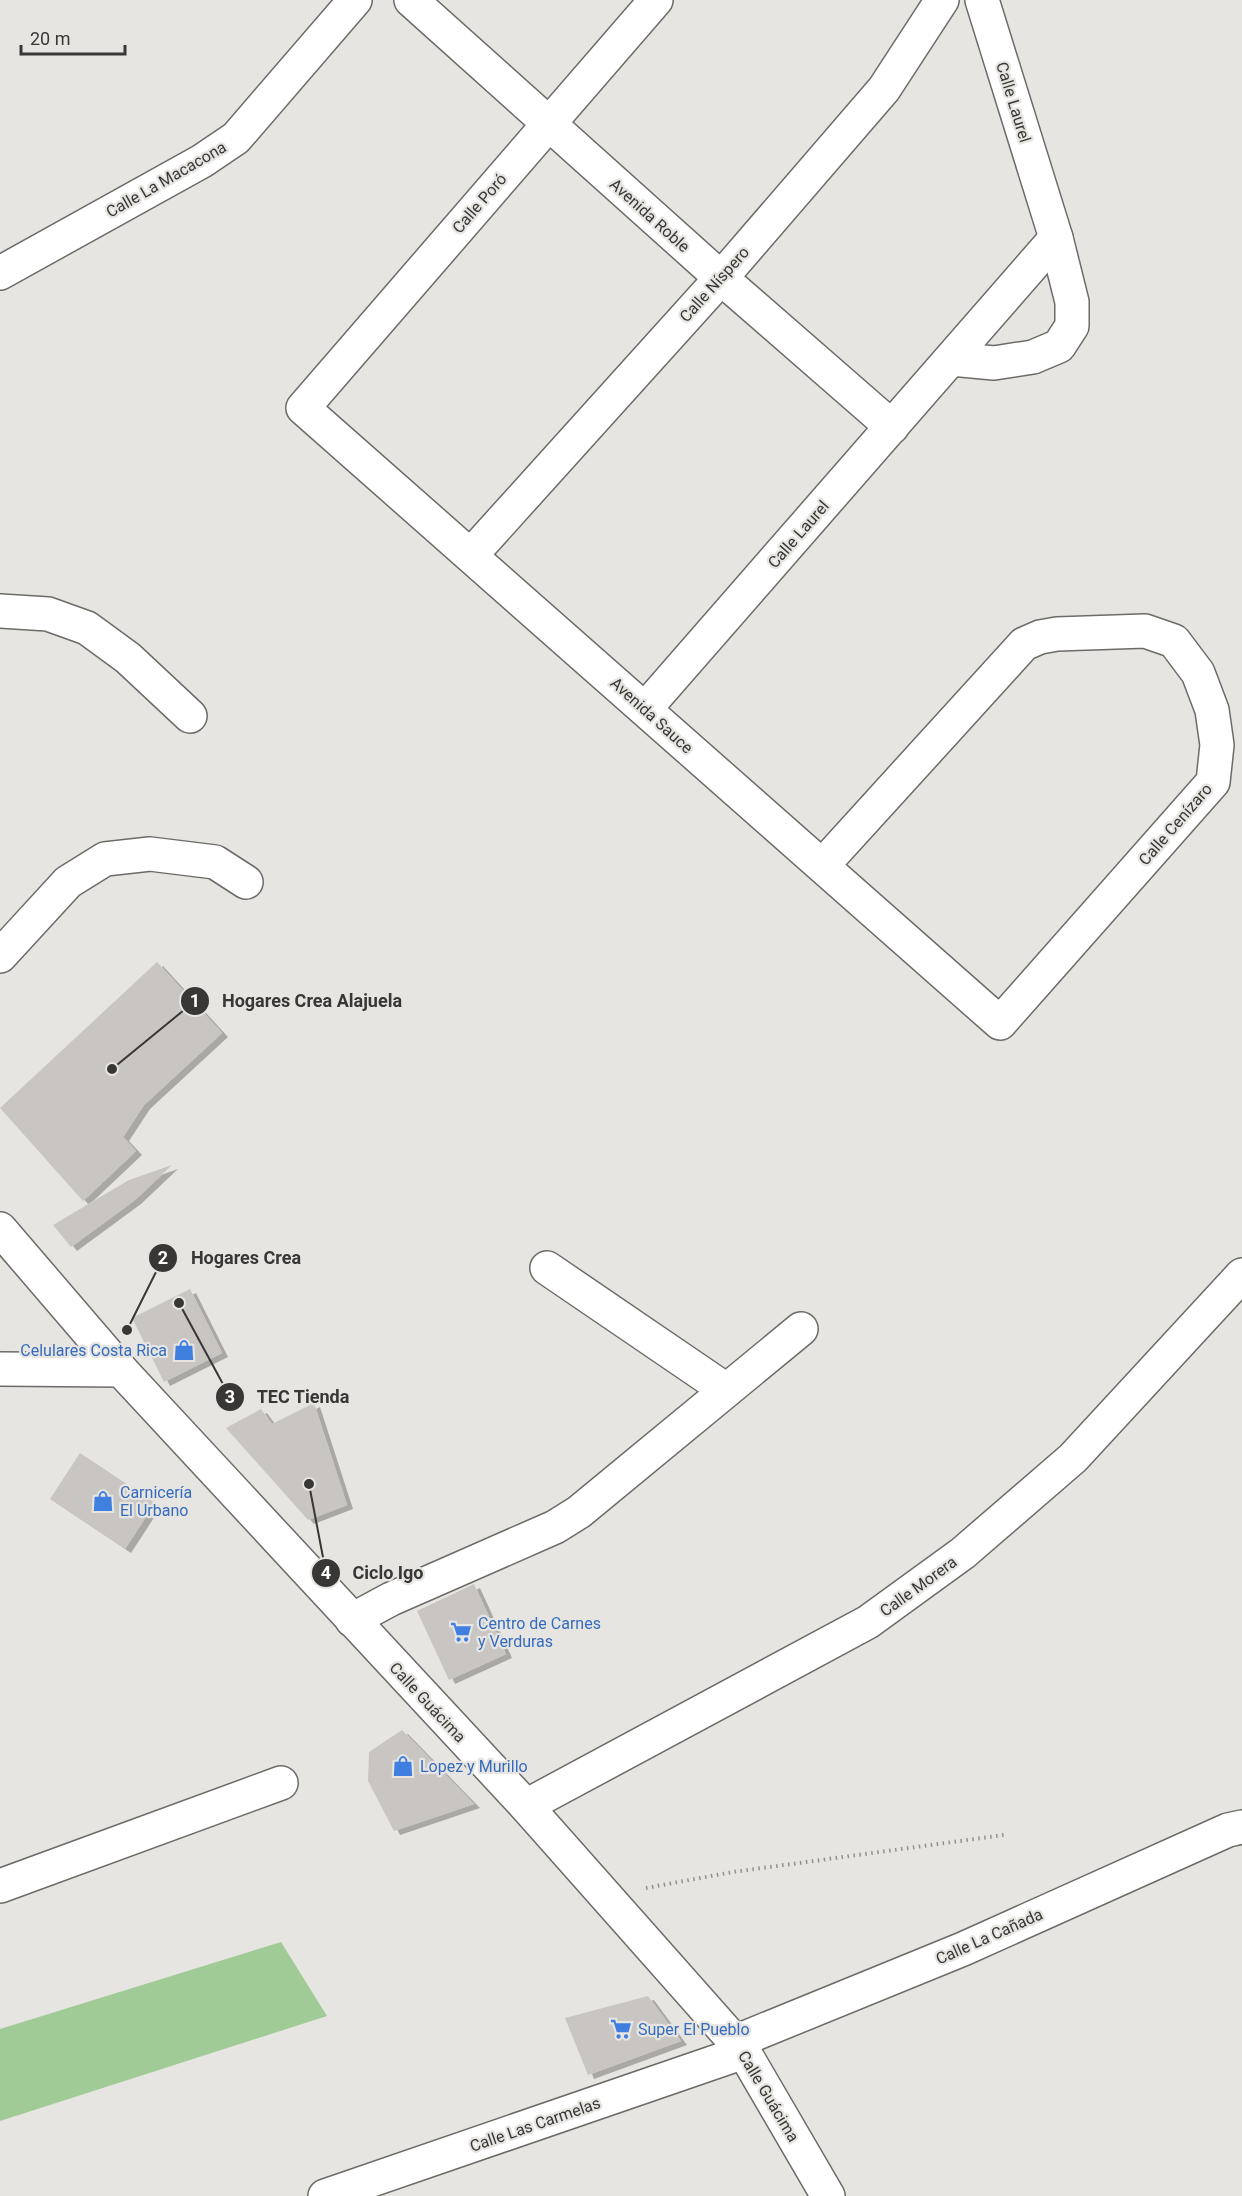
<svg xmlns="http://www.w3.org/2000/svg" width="1242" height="2196" font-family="Roboto,sans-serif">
  <defs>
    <filter id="shadow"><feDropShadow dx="6" dy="4" stdDeviation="0" flood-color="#0004"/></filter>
  </defs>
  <rect width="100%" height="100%" fill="#e7e5e1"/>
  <path fill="#a1cb96" d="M281,1942l46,74 -327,105v-92z"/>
  <g fill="#c9c5c3" filter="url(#shadow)">
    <path d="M157,962l65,71 -78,72 -21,32 13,14 -53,50 -83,-93z"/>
    <path d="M172,1165l-37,35 -64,47 -18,-22 76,-45z"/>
    <path d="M190,1289l32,64 -58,29 -32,-64z"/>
    <path d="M314,1403l33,102 -39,15 -82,-92 35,-19 11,15z"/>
    <path d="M80,1453l75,50 -30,46 -75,-50z"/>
    <path d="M474,1584l32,70 -57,26 -32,-69z"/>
    <path d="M402,1730l72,74 -80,27 -26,-50 1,-29z"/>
    <path d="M648,1996l33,45 -93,34 -23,-57z"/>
  </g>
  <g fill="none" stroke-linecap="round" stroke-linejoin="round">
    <defs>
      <g id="minor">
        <path d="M411,0l310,278 171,149"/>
        <path d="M656,0l-353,408 697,615 213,-241 4,-37 -5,-35 -14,-37 -24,-32 -29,-10 -88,3 -17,3 -16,7 -202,222"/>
        <path d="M0,273l202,-112 34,-23 119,-138"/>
        <path d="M951,359l43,4 39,-6 26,-11 13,-20v-24l-16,-64 -74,-238"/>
        <path d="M471,555l250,-277 163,-189 58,-89"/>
        <path d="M0,611l48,3 39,14 41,30 62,58"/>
        <path d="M645,709l411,-471"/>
        <path d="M0,956l68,-74 37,-23 45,-5 65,8 31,20"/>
        <path d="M547,1268l179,122"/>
        <path d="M0,1369l121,1"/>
        <path d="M352,1620l39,-21 164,-72 24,-15 222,-183"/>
        <path d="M526,1806l342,-184 95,-69 110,-95 169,-183"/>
        <path d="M0,1886l281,-103"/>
        <path d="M735,2042l228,-93 265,-119 14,-3"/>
        <path d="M325,2196l419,-144"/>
      </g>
      <path id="major" d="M0,1229l121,141 405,436 218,246 84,144"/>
    </defs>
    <use href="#minor" stroke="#6d6b68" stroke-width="36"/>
    <use href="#major" stroke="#6d6b68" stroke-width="36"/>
    <path stroke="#92918e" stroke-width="4" stroke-dasharray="1.5 4.5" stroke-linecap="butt" d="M646,1888l87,-16 271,-37"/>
    <use href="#minor" stroke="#fff" stroke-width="33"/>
    <use href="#major" stroke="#fff" stroke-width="33"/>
  </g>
  <defs>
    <symbol id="shop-bare" viewBox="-9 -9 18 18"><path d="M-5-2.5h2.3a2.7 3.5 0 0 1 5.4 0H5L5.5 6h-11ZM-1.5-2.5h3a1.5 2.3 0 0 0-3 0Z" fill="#3f7fe0" stroke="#e7e5e1" stroke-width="2.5" paint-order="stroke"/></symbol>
    <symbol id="supermarket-bare" viewBox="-9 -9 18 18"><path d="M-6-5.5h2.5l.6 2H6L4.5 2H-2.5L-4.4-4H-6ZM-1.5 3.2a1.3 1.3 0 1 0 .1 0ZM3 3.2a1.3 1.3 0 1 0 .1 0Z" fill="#3f7fe0" stroke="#e7e5e1" stroke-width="2.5" paint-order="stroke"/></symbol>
  </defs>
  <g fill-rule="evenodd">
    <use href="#shop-bare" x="169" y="1335" width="30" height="30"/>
    <use href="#shop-bare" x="88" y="1486" width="30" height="30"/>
    <use href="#supermarket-bare" x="446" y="1617" width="30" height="30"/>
    <use href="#shop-bare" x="388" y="1751" width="30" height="30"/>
    <use href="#supermarket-bare" x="606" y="2014" width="30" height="30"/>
  </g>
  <g text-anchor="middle" stroke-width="4.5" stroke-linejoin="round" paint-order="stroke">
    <g font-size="16" fill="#383736" stroke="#e7e5e1">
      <text transform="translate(1014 102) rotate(73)" y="6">Calle Laurel</text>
      <text transform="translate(166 179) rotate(-30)" y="6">Calle La Macacona</text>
      <text transform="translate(479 203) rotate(-49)" y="6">Calle Poró</text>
      <text transform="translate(650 215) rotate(42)" y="6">Avenida Roble</text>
      <text transform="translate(714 284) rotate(-48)" y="6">Calle Níspero</text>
      <text transform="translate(798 534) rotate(-49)" y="6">Calle Laurel</text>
      <text transform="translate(652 715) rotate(42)" y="6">Avenida Sauce</text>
      <text transform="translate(1175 824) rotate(-49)" y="6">Calle Cenízaro</text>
      <text transform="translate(918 1586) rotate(-36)" y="6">Calle Morera</text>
      <text transform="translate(428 1702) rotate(47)" y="6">Calle Guácima</text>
      <text transform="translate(989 1936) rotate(-24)" y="6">Calle La Cañada</text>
      <text transform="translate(769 2096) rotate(59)" y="6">Calle Guácima</text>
      <text transform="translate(535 2124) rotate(-19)" y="6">Calle Las Carmelas</text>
    </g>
    <g font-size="16" fill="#366cbe" stroke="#e7e5e1" text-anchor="start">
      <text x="167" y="1356" text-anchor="end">Celulares Costa Rica</text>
      <text x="120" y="1498">Carnicería<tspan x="120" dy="18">El Urbano</tspan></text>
      <text x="478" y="1629">Centro de Carnes<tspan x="478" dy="18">y Verduras</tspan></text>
      <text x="420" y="1772">Lopez y Murillo</text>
      <text x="638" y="2035">Super El Pueblo</text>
    </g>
  </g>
  <path fill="none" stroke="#383736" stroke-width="2" d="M112 1069L195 1001M127 1330L163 1258M179 1303L230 1397M309 1484L326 1573"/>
  <g fill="#383736" stroke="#e7e5e1" stroke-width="2">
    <circle cx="112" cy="1069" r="6"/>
    <circle cx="127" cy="1330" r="6"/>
    <circle cx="179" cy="1303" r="6"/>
    <circle cx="309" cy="1484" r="6"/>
    <circle cx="195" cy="1001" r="15"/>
    <circle cx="163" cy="1258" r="15"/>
    <circle cx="230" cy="1397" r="15"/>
    <circle cx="326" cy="1573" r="15"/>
  </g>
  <g font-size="18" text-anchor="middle" font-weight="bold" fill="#fff">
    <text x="195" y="1007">1</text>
    <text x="163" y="1264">2</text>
    <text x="230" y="1403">3</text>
    <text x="326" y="1579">4</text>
  </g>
  <g font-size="18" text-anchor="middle" font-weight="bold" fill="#383736" stroke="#e7e5e1" stroke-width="4.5" stroke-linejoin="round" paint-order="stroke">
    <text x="312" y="1007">Hogares Crea Alajuela</text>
    <text x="246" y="1264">Hogares Crea</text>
    <text x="303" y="1403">TEC Tienda</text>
    <text x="388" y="1579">Ciclo Igo</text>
  </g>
  <path d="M21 45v9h104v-9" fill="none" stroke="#383736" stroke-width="3"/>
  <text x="30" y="45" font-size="18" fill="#383736" stroke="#e7e5e1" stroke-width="4.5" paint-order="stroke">20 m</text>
</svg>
